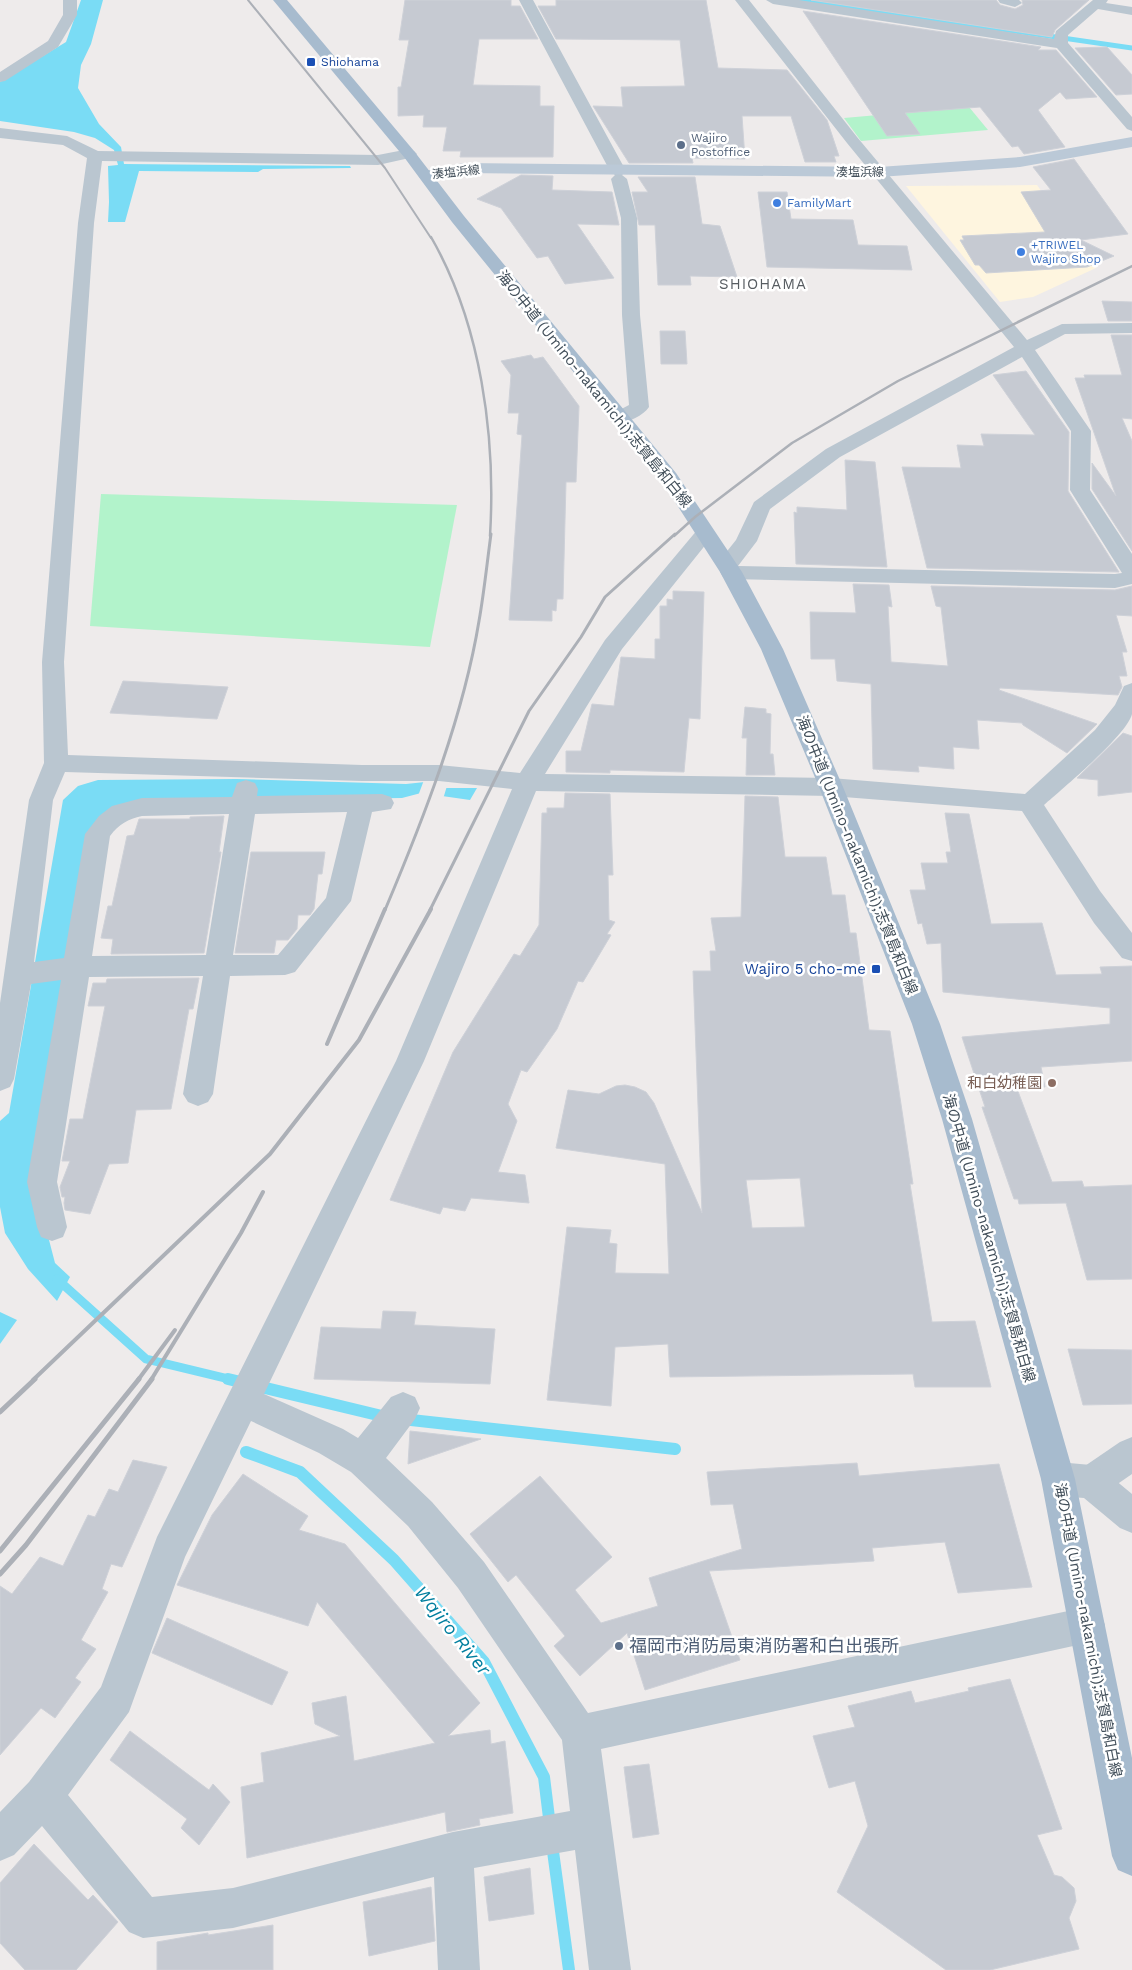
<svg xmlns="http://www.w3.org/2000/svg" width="1132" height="1970" font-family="'Work Sans','Noto Sans JP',sans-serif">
  <rect width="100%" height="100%" fill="#eeebeb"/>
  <path fill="#fef5df" d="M1037,185l59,83 -63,29 -33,5 -94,-116z"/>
  <g fill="#b2f3cb">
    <path d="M969,107l19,23 -127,11 -17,-23z"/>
    <path d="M101,494l356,11 -27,142 -340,-21z"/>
  </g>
  <g fill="#7adcf5">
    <path d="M81,0h22l-12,44 -10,21 -3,23 21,36 22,23 3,17 226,2 1,2 -88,1 -5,3 -119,-1 -14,51h-17l1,-20 -1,-36 10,-1 -4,-15 -19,-12 -21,-6 -74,-11v-39l66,-40z"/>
    <path d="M237,779l169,5 19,-2 19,6h33l-7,12 -49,-7 -19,5 -149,2 -151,17 -66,373 19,73 15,14 -13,24 -29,-32 -23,-36 -5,-26v-86l9,-8 54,-313 15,-14 20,-6z"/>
    <path d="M0,1312l17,8 -17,24z"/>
  </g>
  <path fill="#eeebeb" d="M424,780l23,6 -4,13 -25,-3z"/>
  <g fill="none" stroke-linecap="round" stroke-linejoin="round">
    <path stroke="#7adcf5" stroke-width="5" d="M800,0l332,48"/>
    <path stroke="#7adcf5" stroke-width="9" d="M57,1279l89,80 87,21"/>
    <g stroke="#7adcf5" stroke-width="12">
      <path d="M228,1379l158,38"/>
      <path d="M402,1419l273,30"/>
      <path d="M246,1452l54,20 94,88 90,102 60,115 6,49"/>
      <path d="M552,1844l17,126"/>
    </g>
  </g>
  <g fill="#c6cad2" stroke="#ced1d8" fill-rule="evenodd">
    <path d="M405,0h106v6h9l18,33h-59l-6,46 67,1v20h14l-1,51h-93l1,-6h-18l4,-24h-24l1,-12 -26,1v-29h3l8,-47h-10z"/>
    <path d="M556,0h150l12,68 69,2 40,50 12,36h-5l2,6h-31l-14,-46h-49l3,43 -53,-1 1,5h-64l-36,-57 30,1 -2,-20 64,-1 -5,-46 -124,-1 -18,-33h18z"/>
    <path d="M811,0h185l4,5 15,4 8,-4 -1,-5h67l-34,30 -3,7z"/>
    <path d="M803,11l238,36 -3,3h18l41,47 -31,2 -6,-7 -22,18 27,37 -41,7 -6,-8 -6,1 -32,-40 -75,6 15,21 -33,2z"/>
    <path d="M1107,47l25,28v19l-16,1 -41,-47z"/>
    <path d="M1074,159l54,75 -47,6 33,16 -27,11 -101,6 -7,-8h-4l-15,-25h4l-2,-4 83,-4 -24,-40 30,-2 -18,-23z"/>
    <path d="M521,175l32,1 -1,14 60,2 7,33 -42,-1 37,54 -49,6 -17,-28 -11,2 -36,-50 -24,-9z"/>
    <path d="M638,177h57l7,47 18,2 17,51 -47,-1 1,9h-33l-3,-60h-16l-7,-33h16z"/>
    <path d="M758,192h29l4,27 62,1 5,25 49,1 5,24 -145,-3z"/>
    <path d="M1102,301l30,1v19h-24z"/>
    <path d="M660,331h25l2,33h-26z"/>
    <path d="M1111,335h21v84l-10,-1 10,23v110l-40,-62v-26l24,33 -41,-118h10l-1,-3h38z"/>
    <path d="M531,355l3,4 9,-2 36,49 -3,76h-10l-3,117h-6l-1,12 -4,-1v11l-43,-1 13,-185 -5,-1 2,-21h-11l3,-38 -10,-14z"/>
    <path d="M1026,371l43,61 -1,59 51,81 -192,-4 -25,-101 59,1 -4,-23 27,1 -3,-12 54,1 -42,-60z"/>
    <path d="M845,460l30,2 12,105 -91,-3 -2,-52 3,1v-6l50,3z"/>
    <path d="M853,584l36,1 3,22 -4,-1 3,56 57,4 -7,-59 -5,-1 -5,-20 184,4 17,-4v30l-16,-1 11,37h-5l5,24h-8l3,11 -4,8 -118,-7 -1,2 98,34 -30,29 -44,-28 -1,-2 -45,-3 2,29 -26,-2 1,22 -36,-3 1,6 -46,-3 -2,-85 -34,-3 -2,-22h-24l-1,-47 46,1z"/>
    <path d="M673,591l31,1 -4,127 -11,-1 -5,54 -74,-2v3l-44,-1v-21h15l11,-47 22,2 7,-49 34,2v-20h5v-33h7v-7l6,1z"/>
    <path d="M123,681l105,6 -11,32 -107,-6z"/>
    <path d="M745,707l21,2v4l5,1 -1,40h3l2,21h-29l1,-37h-5z"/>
    <path d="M1123,733l9,3v56l-34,4v-16l-21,-2z"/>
    <path d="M565,793l45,1 3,81h-5l1,45 6,2 -8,12 4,1 -28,47 -5,-1 -21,48 -30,43 -6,-2 -13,34 9,17 -19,51 27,3 4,28 -58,-5 -6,13 -22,-4 -3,7 -50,-14 63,-148 61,-98 6,2 19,-31 3,-112h5v-5h17z"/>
    <path d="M745,796l33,1 7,60h41l6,38h13l5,38h6l13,97 21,1 23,153h-3l22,138 43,-1 16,66h-76l-2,-13 -243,3 -2,-33 -53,3 -4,59 -64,-6 20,-173 44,3 -2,13 8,1 -2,29 54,1 -4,-110 -109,-16 12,-58 31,4 17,-8 9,-1 10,2 11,5 8,11 48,110 -9,-242h18l-1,-20h6l-5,-33 30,-1zM800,1178l5,49 -53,1 -6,-48z"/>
    <path d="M945,813l24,1 22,110 51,-1 14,52 46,-1 -2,-7 32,-1v95l-91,6 4,20 -29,-1 36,96 30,-1 2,6 48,-2v94l-45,1 -21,-77 -47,1 -1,-5h-4l-32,-92h3l-23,-70 148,-13v-16l-167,-16 -2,-49 -14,1 -5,-21 -4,1 -8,-34h16l-5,-27h27l-2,-11h5z"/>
    <path d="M224,816l-5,36h2l-17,101 -93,1 2,-15 -12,-1 7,-32h4l15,-70 7,-1 5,-16h51v-2z"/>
    <path d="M251,852h74l-3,22h-4l-4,35 -4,6h-12l-1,14 -9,11h-12l-2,13h-39z"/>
    <path d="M199,978l-6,31h-4l-18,100 -35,1 -8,53 -19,1 -19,50 -25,-4 -1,-7 1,-6h-3l-2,-10 10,-26h-8l8,-42h13l22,-113h-17l5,-23h13l1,-4z"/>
    <path d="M383,1311l33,1 -2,13 81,4 -5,55 -176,-5 7,-52 60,2z"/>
    <path d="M1068,1349l64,1v54l-49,1z"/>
    <path d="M410,1431l71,8 -73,25z"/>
    <path d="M133,1460l34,7 -45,100 -11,-3 -9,25 6,3 -27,48 15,9 -21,29 6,4 -26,36 -14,-10 -41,47v-169l12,8 28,-37 23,9 25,-51 7,2 14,-28 9,3z"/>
    <path d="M857,1463l2,13 140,-12 33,123 -74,6 -13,-51 -73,6 2,13 -165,10 31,89 -95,30 -18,-57 -47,43 -26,-30 11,-10 -49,-61 -8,7 -38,-48 70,-58 72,81 -37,33 26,33 57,-17 -9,-28 93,-29 -9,-45 -22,1 -4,-33z"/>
    <path d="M243,1474l65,42 -9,14 46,14 135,159 -32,33 42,-6 1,14 14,-3 8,72 -34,6 1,6 -33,7 -2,-20 -198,46 -6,-71 23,-5 -3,-29 79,-17 -25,-12 -3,-21 34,-7 8,65 81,-18 -118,-141 -9,24 -131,-41 35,-70z"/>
    <path d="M167,1618l121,54 -16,33 -120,-52z"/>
    <path d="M1010,1679l52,150 -25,6 17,40 8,2 12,11 2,13 -7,17 10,31 -89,21h-44l-109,-78 31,-66 -13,-45 -26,7 -16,-52 42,-9 -7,-21 63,-15 4,12 54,-12 -1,-3z"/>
    <path d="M130,1731l79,59 4,-6 17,18 -31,43 -18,-17 6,-9 -77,-59z"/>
    <path d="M649,1764l10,70 -26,4 -9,-71z"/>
    <path d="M34,1844l54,56 5,-5 25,27 -42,48h-51l-25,-27v-60z"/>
    <path d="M530,1868l4,46 -45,7 -5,-44z"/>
    <path d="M431,1887l4,54 -66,15 -6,-54z"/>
    <path d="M273,1925v45h-116v-28l51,-9v2z"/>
  </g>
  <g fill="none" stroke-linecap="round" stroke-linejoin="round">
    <g fill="#bac6d0" fill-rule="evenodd">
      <path d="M63,0h14v15l-19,32 -53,34 -5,1v-10l48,-31 15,-26z"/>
      <path d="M519,0h14l93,171 -4,4 5,4 10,39 3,97 9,92c-7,10 -25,18 -37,15l-3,-4 3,-4 17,-9 -7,-90 -1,-97 -10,-39 4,-4 -5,-4z"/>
      <path d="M735,0h14l108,137 170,203 35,-16 70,-1v10l-67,1 -30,16 56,81 -1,59 42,64v30l-17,4 -384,-9 -8,-2 -3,-5 1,-2 -5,-5 20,-25 18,-38 72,-53 188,-102 -167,-204zM1022,357l49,74 -1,59 52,83 -7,1 -377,-8 19,-25 13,-32 70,-52z"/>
      <path d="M766,0h33l255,39 2,-8 37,-31h15l-2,3 26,4v8l-34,-6 -30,26v8l64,74v14l-5,-2 -70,-81 -284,-44z"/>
      <path d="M998,0h21l3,3 -7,4 -15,-4z"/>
      <path d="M0,128l67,8 31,15 280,4 31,-6 5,2 3,3 -3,3 -36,8 -276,-4 -8,62 -30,439 4,93 294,10h77l81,8 85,-133 93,-111 7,-2 7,2 3,4 -93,116 -77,125 286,4 194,16 70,-64 20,-25 9,-19 8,-3c0,10 0,22 0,31 -5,21 -70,75 -88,91l56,86 32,42v28l-10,-3 -28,-35 -72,-112 -191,-15 -295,-5 -112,270 -160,333 79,35 15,9 33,-41 12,-5 12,5 5,11 -5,11 -29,39 46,44 52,60 104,151 499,-106 13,5 5,13 -5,13 -13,5 -486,106 30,221h-42l-14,-120 -101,18 6,102h-42l-4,-93 -201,51 -90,10 -14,-6 -87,-106 -28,29 -14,6v-49l29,-30 72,-95 56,-150 239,-476 116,-272 -73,-8h-77l-297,-9 -12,28 -19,162 30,-4 21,-124 14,-18 13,-10 30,-8 90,-1 5,-14 9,-3 9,3 3,6 -1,7 125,-2 9,3 3,6 -3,6 -19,3 -21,89 -56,71 -10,3 -55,1 -17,118 -5,8 -10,4 -10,-4 -5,-8 20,-118 -114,1 -32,205 10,45 -4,10 -11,4 -11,-4 -4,-10 -10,-45 34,-202 -30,4 -17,95 -4,8 -10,4v-88l29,-203 15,-37 -2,-101 36,-439 9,-65 -24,-13 -63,-7zM347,812l-21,86 -48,57h-45l22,-141zM229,814l-23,141 -114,1 18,-120c9,-12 18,-17 32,-20zM251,1421l68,32 32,19 57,54 50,62 104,152 8,71 -117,21 -220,56 -81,9 -84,-102 61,-83 56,-155z"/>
      <path d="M1132,1437v37l-29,20 -12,5 -12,-5 -5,-12 5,-12 41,-28z"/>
    </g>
    <path fill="#bac6d0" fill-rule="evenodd" d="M1058,1462l33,3 12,5 29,24v39l-12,-5 -36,-30 -26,-2 -12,-5 -5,-12 5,-12z"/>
    <path fill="#bbc9d7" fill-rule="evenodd" d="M1132,137v10l-112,20 -141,10 -415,-4 -38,7 -6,-2 -2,-3 2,-3 44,-9 415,4 141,-10z"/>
    <path fill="#a7bbce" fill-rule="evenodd" d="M273,0h14l127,151 50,65 212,257 66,99 41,77 60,138 97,237 32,95 103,360 57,279v118l-14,-6 -6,-14 -71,-377 -99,-360 -30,-95 -93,-237 -58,-138 -41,-77 -59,-92 -209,-258 -48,-65z"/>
    <path stroke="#acb0b7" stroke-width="2" d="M248,0l137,168 46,70"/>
    <g stroke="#acb0b7" stroke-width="2.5">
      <path d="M431,237c50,87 65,199 59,299"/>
      <path d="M674,536l21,-19 97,-74 106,-62 234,-115"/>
    </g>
    <g stroke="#acb0b7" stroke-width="3">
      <path d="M385,910c38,-90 78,-192 94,-289 5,-28 8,-58 12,-87"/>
      <path d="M430,910l99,-199 52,-74 24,-40 70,-63"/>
    </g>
    <g stroke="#acb0b7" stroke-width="4">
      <path d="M327,1044l58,-135"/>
      <path d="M33,1380l237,-226 89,-114 72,-131"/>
      <path d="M138,1380l37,-50"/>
      <path d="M151,1380l90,-147 22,-41"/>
    </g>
    <g stroke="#acb0b7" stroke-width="5">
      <path d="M0,1412l35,-33"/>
      <path d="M0,1551l139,-172"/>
      <path d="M0,1574l26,-29 126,-166"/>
    </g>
  </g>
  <g fill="#1a4fb4" stroke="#fff" stroke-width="2">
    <rect x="306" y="57" width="10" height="10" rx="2.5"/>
    <rect x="871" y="964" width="10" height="10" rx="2.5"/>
  </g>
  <g fill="#5c6f8a" stroke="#fff" stroke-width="2">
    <circle cx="681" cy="145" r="5"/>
    <circle cx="619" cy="1646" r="5"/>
  </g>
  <g fill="#3f7fe0" stroke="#fff" stroke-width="2">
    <circle cx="777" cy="203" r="5"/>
    <circle cx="1021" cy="252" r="5"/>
  </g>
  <circle fill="#8d6e63" stroke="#fff" stroke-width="2" cx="1052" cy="1083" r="5"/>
  <g text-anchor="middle" stroke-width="5" stroke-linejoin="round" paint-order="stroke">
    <g font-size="12" fill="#164399" stroke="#fff" text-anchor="start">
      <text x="321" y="66">Shiohama</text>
    </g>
    <g font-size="12" fill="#4e5e75" stroke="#fff" text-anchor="start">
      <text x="691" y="142">Wajiro<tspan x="691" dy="14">Postoffice</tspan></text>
    </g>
    <g font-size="12" fill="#424f5a" stroke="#fff">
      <text transform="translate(456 172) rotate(-6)" y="4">湊塩浜線</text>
      <text x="860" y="176">湊塩浜線</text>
    </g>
    <g font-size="12" fill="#366cbe" stroke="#fff" text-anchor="start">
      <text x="787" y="207">FamilyMart</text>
      <text x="1031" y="249">+TRIWEL<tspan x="1031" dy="14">Wajiro Shop</tspan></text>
    </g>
    <g font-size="15" letter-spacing="1" fill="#575c61" stroke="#fff">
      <text x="763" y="289">SHIOHAMA</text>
    </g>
    <g font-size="15" fill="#424f5a" stroke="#fff">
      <text transform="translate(594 389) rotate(51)" y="5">海の中道 (Umino-nakamichi);志賀島和白線</text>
      <text transform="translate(857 855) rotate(68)" y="5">海の中道 (Umino-nakamichi);志賀島和白線</text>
      <text transform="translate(989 1238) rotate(74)" y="5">海の中道 (Umino-nakamichi);志賀島和白線</text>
      <text transform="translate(1088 1630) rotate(79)" y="5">海の中道 (Umino-nakamichi);志賀島和白線</text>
    </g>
    <g font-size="15" fill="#164399" stroke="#fff" text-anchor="end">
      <text x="866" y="974">Wajiro 5 cho-me</text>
    </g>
    <g font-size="15" fill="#785e54" stroke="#fff" text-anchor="end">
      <text x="1042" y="1088">和白幼稚園</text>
    </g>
    <g font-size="18" fill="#4e5e75" stroke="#fff" text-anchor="start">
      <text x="629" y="1652">福岡市消防局東消防署和白出張所</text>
    </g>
    <g font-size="19" font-style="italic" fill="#027f9f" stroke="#fff">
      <text transform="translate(453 1630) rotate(51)" y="7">Wajiro River</text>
    </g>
  </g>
</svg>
